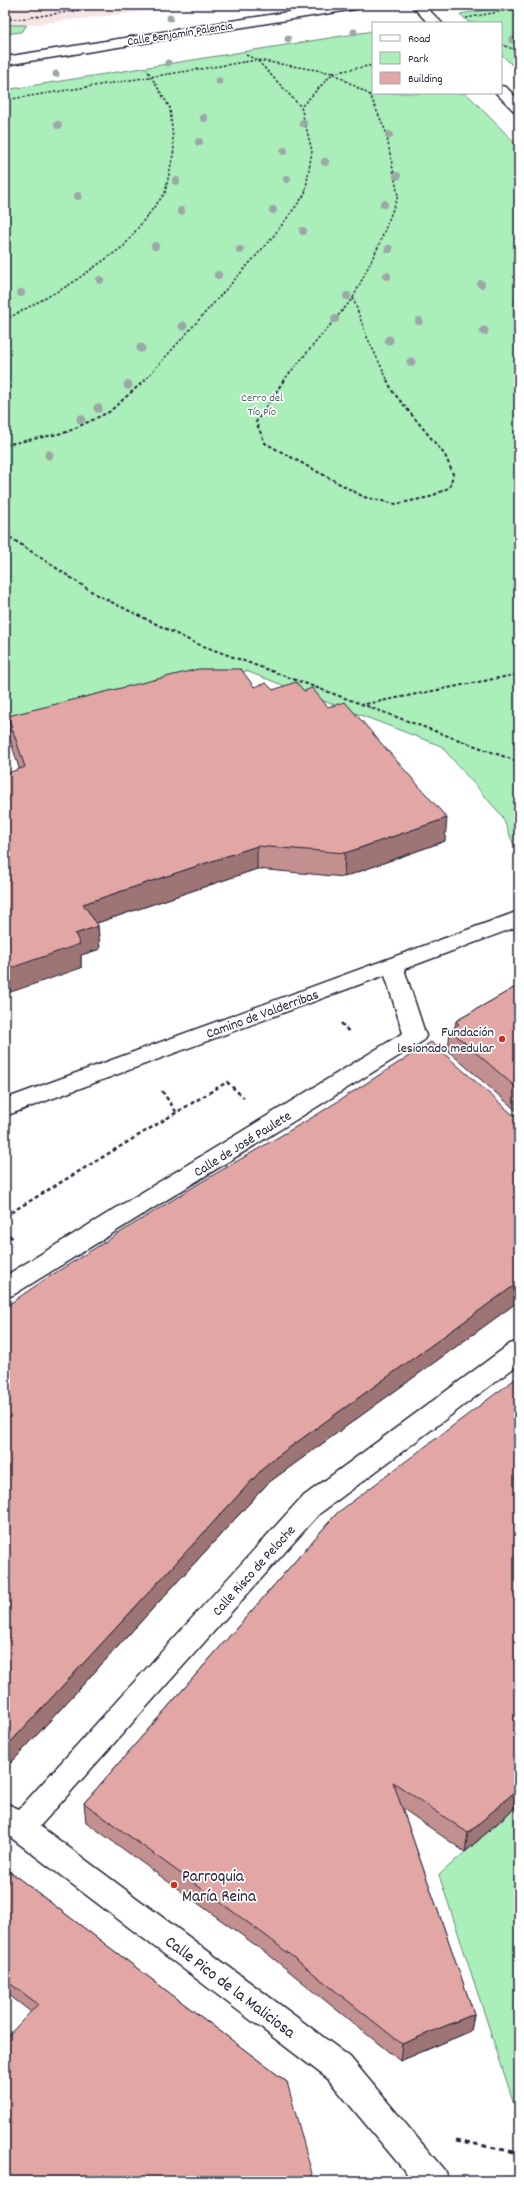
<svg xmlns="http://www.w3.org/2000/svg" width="524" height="2186" font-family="Dekko,sans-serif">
  <rect width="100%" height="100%" fill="#fff"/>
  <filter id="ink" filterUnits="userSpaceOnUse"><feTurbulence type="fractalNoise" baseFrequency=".025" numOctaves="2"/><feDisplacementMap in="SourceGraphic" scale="8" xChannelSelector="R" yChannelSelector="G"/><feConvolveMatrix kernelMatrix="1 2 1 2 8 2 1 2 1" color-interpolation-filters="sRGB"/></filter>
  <g filter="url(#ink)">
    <path fill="#f6e5e4" d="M5,5h197l-176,20h-21z"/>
    <g fill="#aaeeb9" stroke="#66887a">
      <path d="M519,5v67l-18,-18v-31h-32l-9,-9z"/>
      <path d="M5,25h21v2l-5,5 -16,2z"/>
      <path d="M373,31v62h93l53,54v127l-6,36 4,35 2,3v510l-17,-42 -61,-70 -195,-75 -241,59v-640z"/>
      <path d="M519,1804v315l-80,-244z"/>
    </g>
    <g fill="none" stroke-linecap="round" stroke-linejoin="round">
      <defs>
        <g id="street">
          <path d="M332,5h30l-6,4 -351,56v-8z"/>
          <path d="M411,5h13l18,18h-14z"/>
          <path d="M501,86l5,1 13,13v12l-5,-1 -18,-18h5z"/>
          <path d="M519,911v15l-115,43 22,67 -3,5 -410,254 -8,2v-21l398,-243 -18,-58 -380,141v-17z"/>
          <path d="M519,1341v23l-200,150 -279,312 310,231 94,113 5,11h-36l-85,-102 -323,-246v-30l14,6 282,-311 209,-154z"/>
        </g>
      </defs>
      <use href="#street" stroke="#22223b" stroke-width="3"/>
      <g stroke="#22223b" stroke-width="1.5" stroke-dasharray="2.5 2" stroke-linecap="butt">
        <path d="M466,18l53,-10"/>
        <path d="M5,19h14l68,-10v-4"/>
        <path d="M6,19l4,-14"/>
        <path d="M501,44l18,8"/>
        <path d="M246,55l11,5 76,13 37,22 16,37 12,64 -19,49 -26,53"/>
        <path d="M5,100l252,-40 44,47"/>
        <path d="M353,298l14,39 21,44"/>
        <path d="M5,320l64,-35 55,-39 41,-53 9,-43 -4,-42 -23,-38"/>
        <path d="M144,381l128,-143 33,-44 7,-43 -11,-44 32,-34 40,-8"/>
        <path d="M283,381l70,-83"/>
      </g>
      <g stroke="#22223b" stroke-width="2" stroke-dasharray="3.5 2.5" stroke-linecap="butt">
        <path d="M284,380l-28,42 9,21 99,54 32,7 34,-7 20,-10 3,-13 -8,-19 -52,-63 -6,-12"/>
        <path d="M5,445l62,-13 42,-20 36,-32"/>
        <path d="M5,534l92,61 98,48 324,119"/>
        <path d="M366,704l153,-30"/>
      </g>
      <g stroke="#22223b" stroke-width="2.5" stroke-dasharray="4 3" stroke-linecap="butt">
        <path d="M341,1023l9,10"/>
        <path d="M162,1091l15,22"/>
        <path d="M5,1216l222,-134 17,16"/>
        <path d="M5,1230l8,9"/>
      </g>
      <path stroke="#22223b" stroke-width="3" stroke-dasharray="5 4" stroke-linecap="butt" d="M456,2140l63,13"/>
      <use href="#street" fill="#fff" fill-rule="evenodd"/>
    </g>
    <g fill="#9ca7a8">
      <circle cx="170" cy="18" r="3.5"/>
      <circle cx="354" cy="32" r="3.5"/>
      <circle cx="288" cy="39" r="3.5"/>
      <circle cx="512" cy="40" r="3.5"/>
      <circle cx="168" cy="63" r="3.5"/>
      <circle cx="56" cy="74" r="3.5"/>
      <circle cx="219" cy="81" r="3.5"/>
      <circle cx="204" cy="118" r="4"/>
      <circle cx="303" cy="123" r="4"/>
      <circle cx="58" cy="125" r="4"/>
      <circle cx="389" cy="135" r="4"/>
      <circle cx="199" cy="142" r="4"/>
      <circle cx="284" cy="151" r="4"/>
      <circle cx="325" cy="162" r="4"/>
      <circle cx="397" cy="176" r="4"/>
      <circle cx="287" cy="179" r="4"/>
      <circle cx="176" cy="181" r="4"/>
      <circle cx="78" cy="196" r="4"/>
      <circle cx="384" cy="204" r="4"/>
      <circle cx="273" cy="210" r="4"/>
      <circle cx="181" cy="211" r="4"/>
      <circle cx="303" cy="231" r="4"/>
      <circle cx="155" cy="246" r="4"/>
      <circle cx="389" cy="249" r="4"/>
      <circle cx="240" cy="250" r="4"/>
      <circle cx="218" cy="275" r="4"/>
      <circle cx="387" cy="276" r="4"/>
      <circle cx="100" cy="280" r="4"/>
      <circle cx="481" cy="284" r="4"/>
      <circle cx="21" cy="293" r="4"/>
      <circle cx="347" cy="296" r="4"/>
      <circle cx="335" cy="319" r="4"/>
      <circle cx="419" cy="321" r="4"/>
      <circle cx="183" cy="326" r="4.5"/>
      <circle cx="484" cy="331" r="4.5"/>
      <circle cx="389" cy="340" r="4.5"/>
      <circle cx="141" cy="348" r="4.5"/>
      <circle cx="411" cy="362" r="4.5"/>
      <circle cx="128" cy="385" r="4.5"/>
      <circle cx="98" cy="408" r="4.5"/>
      <circle cx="81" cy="419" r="4.5"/>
      <circle cx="49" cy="455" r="4.5"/>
    </g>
    <g fill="#c2908e" stroke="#22223b">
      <path d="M5,5h55l-1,3 -54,-2z"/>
      <path d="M254,687l19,3 31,1 141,150 -101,36 -87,-8 -160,54 1,3 2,23 -19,6v13l-71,-229 -2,-23z"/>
      <path d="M519,985v128l-71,-62 2,-21 5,-3 1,-6z"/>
      <path d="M519,1301l-251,182 -257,280 -6,-4v-452z"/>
      <path d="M337,1513l182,291 -54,48 -63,-44 72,206 -3,17 -71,30 -131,-106 -183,-133 -2,-19z"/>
      <path d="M5,1868l282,214 -256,-70 -26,-20z"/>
    </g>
    <g fill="#9e7574" stroke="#22223b">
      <path d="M447,818l-2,23 -101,36 1,-24z"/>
      <path d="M257,846v23l-172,58 -2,-23z"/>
      <path d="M98,926l2,23 -19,6v13l-76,26v-24l70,-36z"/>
      <path d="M519,1282v19l-251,182 -257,280 -3,-18 260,-282z"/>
      <path d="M519,1788v16l-54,48 3,-19z"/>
      <path d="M474,2014l-3,17 -71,30 2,-17z"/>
    </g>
    <g fill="#e2a7a5" stroke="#22223b">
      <path d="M198,669h43l13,18 12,-4 7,7 23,-8 8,9 8,-3 16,19 17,-5 102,116 -102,35 -88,-7 -174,58 15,22 -23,8 5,10 -75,26v-196l20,-7 -17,-51z"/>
      <path d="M519,985v105l-69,-60 9,-6 -3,-3z"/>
      <path d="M431,1042l81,72 7,2v166l-251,181 -260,282 -3,-2v-436l42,-29 156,-97 115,-67z"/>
      <path d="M519,1376v412l-51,45 -75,-51 81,232 -72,30 -133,-106 -185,-135 253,-290z"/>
      <path d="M5,1868l282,214 27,99h-309v-142l33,-35 -33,-24z"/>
    </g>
  </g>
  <g fill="#c8321e" stroke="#fff" stroke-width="1.5">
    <circle cx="502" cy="1039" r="4"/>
    <circle cx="174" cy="1885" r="4"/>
  </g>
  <g text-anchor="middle" stroke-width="3.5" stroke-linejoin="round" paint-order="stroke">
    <g font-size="12" fill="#22223b" stroke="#fff">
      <text transform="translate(180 33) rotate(-9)" y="4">Calle Benjamín Palencia</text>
    </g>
    <g font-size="12" fill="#4b5f61" stroke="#fff">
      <text x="262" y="401">Cerro del<tspan x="262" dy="14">Tío Pío</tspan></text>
    </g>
    <g font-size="14" fill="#22223b" stroke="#fff">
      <text transform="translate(262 1013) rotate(-20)" y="5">Camino de Valderribas</text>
      <text transform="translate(242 1143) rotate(-32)" y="5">Calle de José Paulete</text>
      <text transform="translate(253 1570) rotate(-48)" y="5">Calle Risco de Peloche</text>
    </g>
    <g font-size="14" fill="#22223b" stroke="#fff" text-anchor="end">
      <text x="494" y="1036">Fundación<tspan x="494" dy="16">lesionado medular</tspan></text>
    </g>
    <g font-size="17" fill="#22223b" stroke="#fff" text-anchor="start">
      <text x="182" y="1881">Parroquia<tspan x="182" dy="20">María Reina</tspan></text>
    </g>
    <g font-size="17" fill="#22223b" stroke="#fff">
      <text transform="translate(231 1986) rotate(37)" y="6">Calle Pico de la Maliciosa</text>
    </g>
  </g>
  <rect width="524" height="2186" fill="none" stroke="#fff" stroke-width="20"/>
  <rect x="10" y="10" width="504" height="2166" fill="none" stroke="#22223b" stroke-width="1.5" filter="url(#ink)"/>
  <rect x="372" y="22" width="130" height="72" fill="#ffffff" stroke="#a7a7b1"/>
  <rect x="380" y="35" width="20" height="6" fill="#ffffff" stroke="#a7a7b1"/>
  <text x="408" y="42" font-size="12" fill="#22223b">Road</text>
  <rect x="380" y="52" width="20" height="12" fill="#aaeeb9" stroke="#a7a7b1"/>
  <text x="408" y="62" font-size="12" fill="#22223b">Park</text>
  <rect x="380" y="72" width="20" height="12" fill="#e2a7a5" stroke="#a7a7b1"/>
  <text x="408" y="82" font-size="12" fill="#22223b">Building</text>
</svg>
